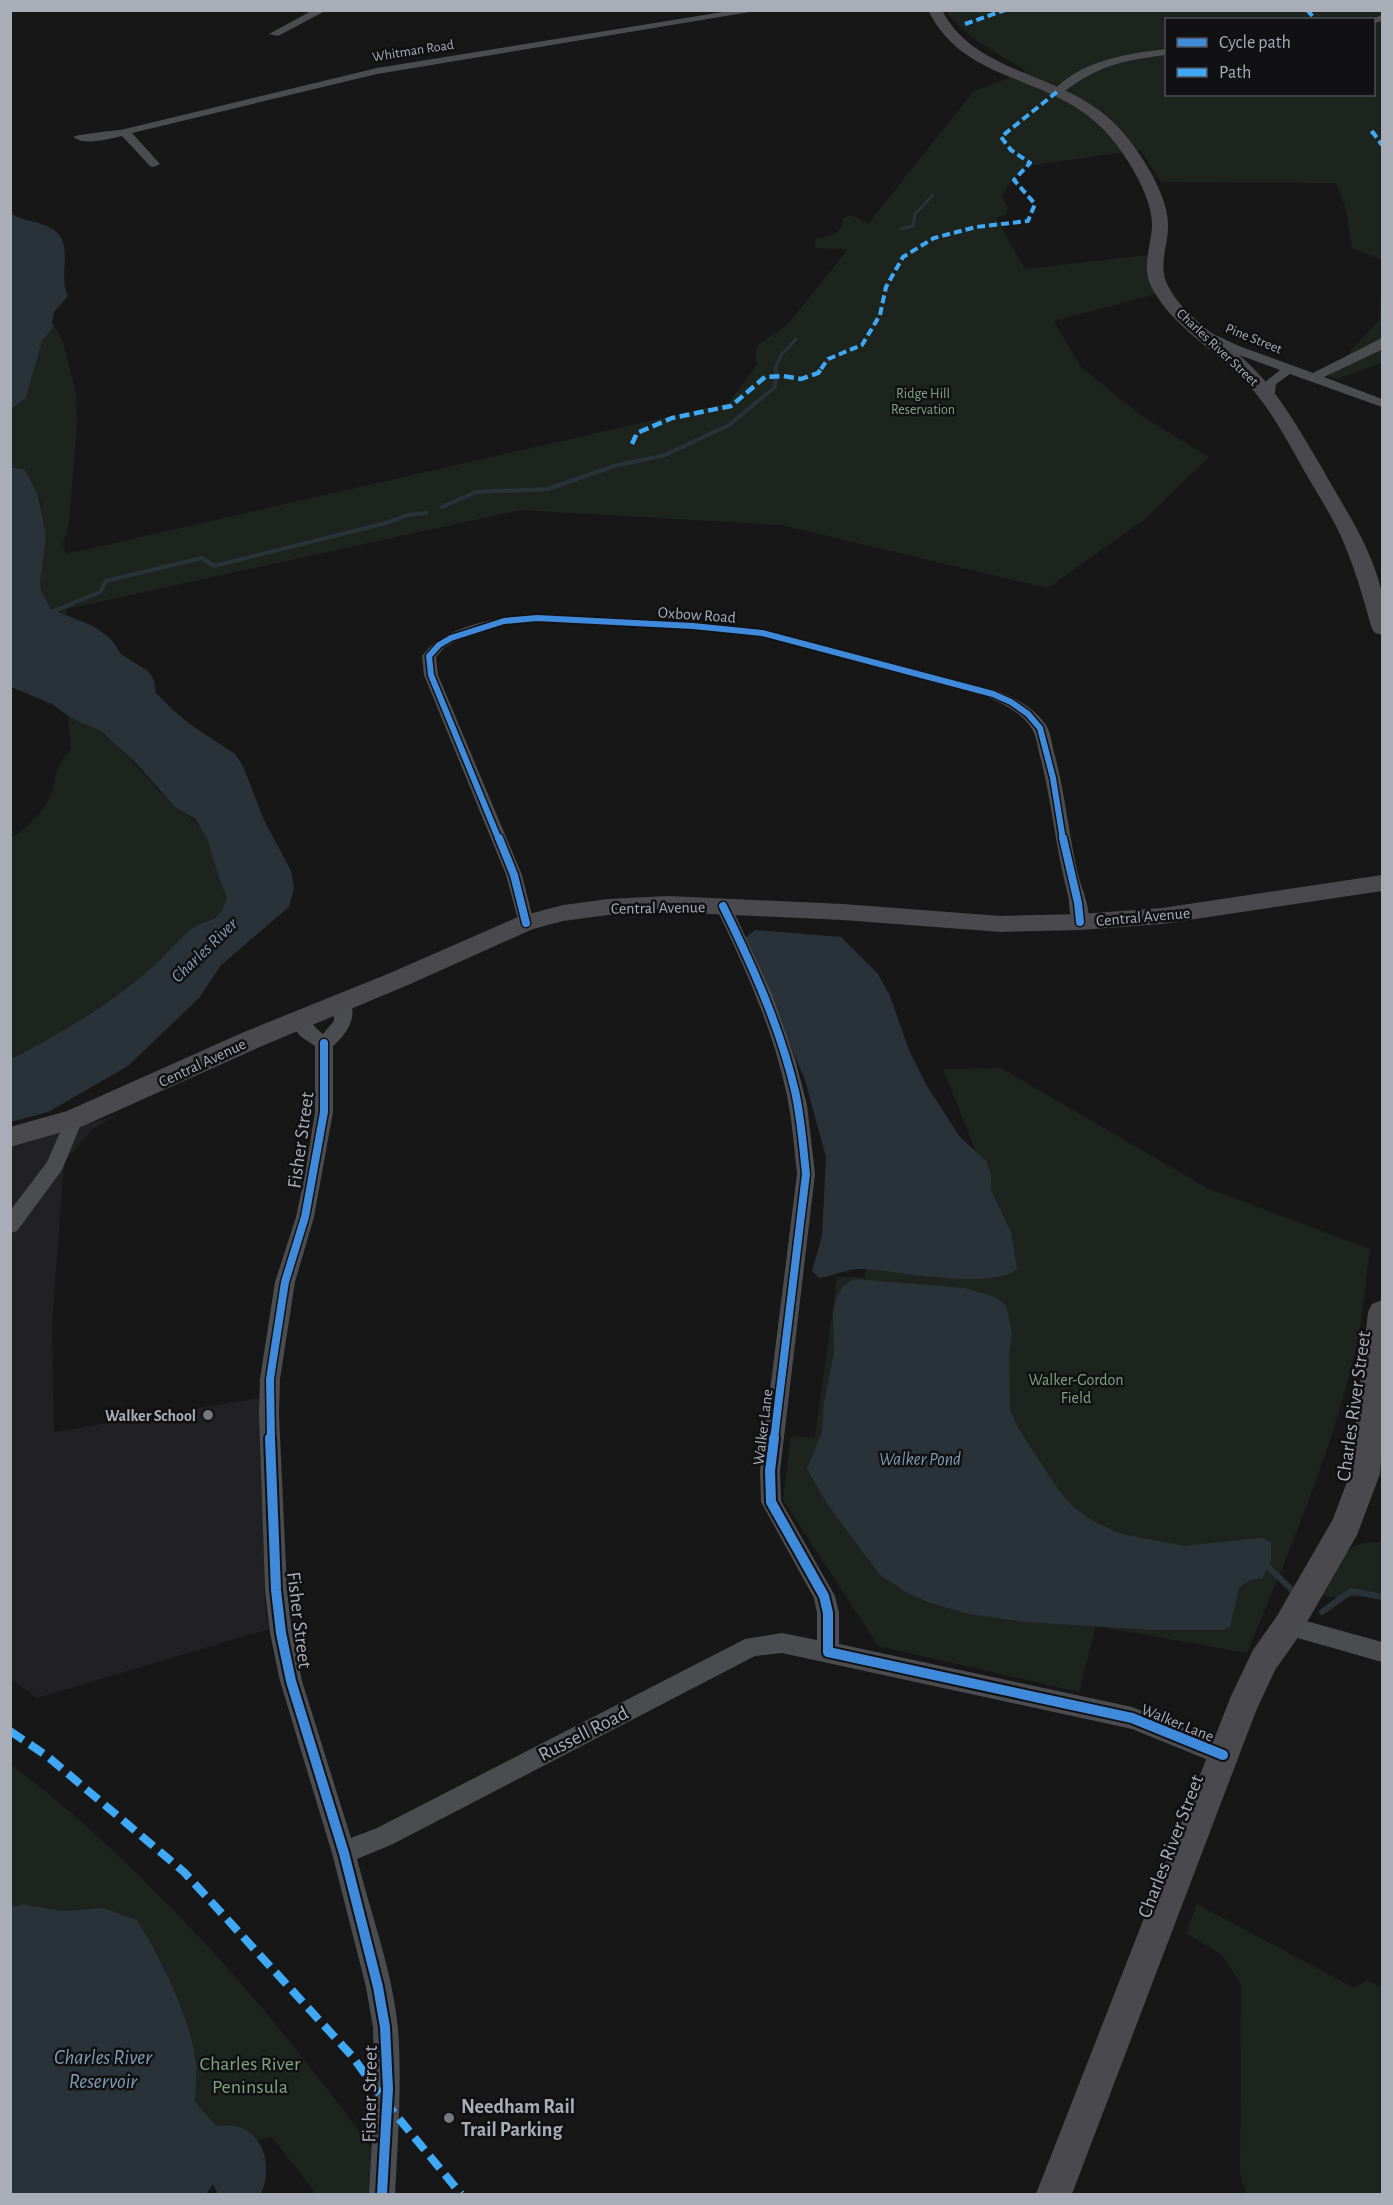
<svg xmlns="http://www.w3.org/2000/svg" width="1393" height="2205" font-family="'Alegreya Sans',sans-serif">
  <rect width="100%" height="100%" fill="#171717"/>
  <path fill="#212123" d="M117,1115l-25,14 -28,34 -12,163 2,106 205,-34 6,207 4,24 -232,69 -26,-19v-532z"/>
  <g fill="#1d241e" fill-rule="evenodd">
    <path d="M946,11h436v249l-30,-12 -6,-39 -10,-26 -175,-1 -21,-32 -113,16 -19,19 -6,12 6,11 -2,6 -10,4 29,51 122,-14 4,18 9,20 -106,28 27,46 62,50 66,40 -64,62 -90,64 -8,5 -266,-63 -261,-15 -454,99 1,5c-46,-3 -18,-88 -28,-118 -4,-10 -17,-21 -24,-29h-4l-1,-58 16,-11 16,-57 12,-15 9,16 13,51 1,31 -8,101 -6,19 3,10 662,-151 29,-38 -2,-12 3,-8 31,-22 59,-74 -31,-1 -3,-6 3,-4c14,-2 25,-3 26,-20 11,-5 15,1 25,6l106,-133 52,-20c-29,-18 -59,-32 -80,-60zM1166,20h208v74h-208z"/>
    <path d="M1382,262v101l-45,16 -9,-3 52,-57z"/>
    <path d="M68,716c50,19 63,47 98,82 15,15 29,19 40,38 11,19 13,42 22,61 -10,32 -21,18 -39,34 -14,12 -26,27 -40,39 -41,36 -90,64 -138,89v-221c13,-8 33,-26 39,-41 8,-21 4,-31 21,-47z"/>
    <path d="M1001,1068l206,120 163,61c-5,35 -7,73 -16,108 -25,102 -67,200 -107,296l-151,-27 -17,66 -201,-46 -95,-146 8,-64 24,2 22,-161h27l41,-140 75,25 -37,-93z"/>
    <path d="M1382,1542v53l-47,3 -14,-3c14,-31 22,-55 61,-53z"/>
    <path d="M10,1764c35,25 67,54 98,82 102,94 189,200 271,312l-2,36h-61l-44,-57 -14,3c-14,-12 -24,-14 -42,-13l-22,-25 2,-44 -33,-93 -81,-56 -20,2 -39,-7 -12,3z"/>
    <path d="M1197,1904l157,84 13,-8 15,8v206h-136l-6,-20 1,-190 -19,-29 -36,-22z"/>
  </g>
  <g fill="#2a3239">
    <path d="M11,213c11,9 30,7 43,17 21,15 3,47 14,66l-14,16 -2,11 2,3 -12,15 -16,57 -15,11z"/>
    <path d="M11,467l14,3 13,25 8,41 -6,46 1,9 10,18 42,17 17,12 11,16 28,18 5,8 2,13 16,16 19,16 44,29 8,12 21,54 27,51 3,17 -5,19 -68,58 -22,33 -71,68 -80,46 -37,10v-63c48,-25 97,-53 138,-89 14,-12 26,-27 40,-39 18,-16 29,-2 38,-34l-8,-19 -12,-40 -12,-19 -21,-13 -38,-43 -34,-31 -34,-16 -16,-12 -41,-17z"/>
    <path d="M755,930l86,7 37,37 12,22 19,54 18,36 33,51 26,24 5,15v14l20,42 6,37c-26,22 -122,1 -157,0 -13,0 -27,7 -41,9l-7,-7 10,-35 4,-79 -21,-77 -60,-142z"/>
    <path d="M854,1279l111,9 30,9 11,8 6,28 -3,21 1,56 8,18 40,61 15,18 22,15 27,12 62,12 75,-8h5l7,5v18l-9,17 -12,2 -11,8 -9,39 -7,3h-70l-128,-8 -57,-8 -37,-11 -22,-9 -29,-19 -52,-70 -21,-36 15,-37 2,-29 10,-50 -1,-40 4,-17 6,-10z"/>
    <path d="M23,1904l39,7 41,-3 34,12c24,39 50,91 58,136 3,14 0,32 0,46l21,24c6,0 13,-1 19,0 31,7 37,43 26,68h-43l-5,-10 -7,10h-195l-1,-287z"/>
  </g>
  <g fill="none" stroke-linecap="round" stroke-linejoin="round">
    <g stroke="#2a3239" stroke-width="3">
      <path d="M901,229l12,-3 2,-12 18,-19"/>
      <path d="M775,369l6,-14 15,-16"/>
    </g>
    <g stroke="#2a3239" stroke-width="4">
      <path d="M442,507l34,-15 72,-3 66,-23 51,-11 64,-30 46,-38 1,-19"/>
      <path d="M49,613l51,-21 6,-11 96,-23 12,8 172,-43 22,-8 18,-2"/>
    </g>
    <g stroke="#2a3239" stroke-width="6">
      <path d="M1268,1567l23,22"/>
      <path d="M1322,1612l29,-21 31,6"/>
    </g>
    <g fill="#4b4c50" fill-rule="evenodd">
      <path d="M313,10h14l-49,26 -9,-2z"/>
      <path d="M735,10h27l-385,64 -245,59 28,31 -6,3 -4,-1 -28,-30c-14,3 -37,10 -49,1 4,-3 42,-6 52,-8l252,-61z"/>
      <path d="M1382,15v6l-8,2v-3h-5z"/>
      <path d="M1166,49v6c-46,6 -66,10 -104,38l-9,-2c29,-31 73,-37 113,-42z"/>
      <path d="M1207,331l32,15 74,27 69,-35 -1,12 -57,27 58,22v8l-92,-33 -14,10 -2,15h-10v-16l16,-13 -49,-18 -28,-14 -2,-3 2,-3z"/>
      <path d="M537,614l156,8 69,7 236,62c19,8 36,17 48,34 5,8 6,21 9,31 11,41 14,84 25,126 4,12 13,33 6,44h-12c-5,-9 -4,-21 -6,-31 -12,-45 -16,-91 -27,-135 -3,-10 -4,-23 -9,-31 -9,-16 -29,-25 -44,-32l-226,-60 -69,-7 -156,-8 -32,3 -49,16 -12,7 -8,9 2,18 84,200 12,48 -2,4h-12l-14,-52 -82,-200 -2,-19c22,-31 79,-39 115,-42z"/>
      <path d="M723,900l6,2 2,4 40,86 24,67 12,46 8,69 -35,297 1,30 54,95 4,17v31l293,63 99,40 3,8 -3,8 -8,3 -91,-37 -350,-76 -27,3 -362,188 -36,15c14,55 36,114 41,170 4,55 0,110 -3,165h-26l6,-105 -2,-62 -7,-40 -34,-134 -52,-172 -10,-48 -5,-43 -6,-176 1,-35 15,-97 21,-65 9,-42 10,-63v-66l-15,-10 -11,-16 3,-5c13,-4 21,12 31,19l11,-13 -1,-20 3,-4 6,-2 6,2c11,18 0,36 -15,49v66l-19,105 -19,65 -15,97 -1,35 8,176 5,43 10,48 49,157 26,-10 368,-189 37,-6 35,7v-27l-3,-15 -53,-96 -1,-31 37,-297c-3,-28 -5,-56 -11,-83 -14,-64 -42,-126 -71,-185l2,-4z"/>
      <path d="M74,1112l6,2 3,5 -21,51 -45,61 -7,2v-22l37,-49 21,-48z"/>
      <path d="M1288,1616l94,26v20l-102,-29 -3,-7 3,-7z"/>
    </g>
    <g fill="#4a4a4e" fill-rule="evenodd">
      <path d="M928,10h14c33,65 119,61 171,112 22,21 55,70 55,102 1,21 -11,42 0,62 17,33 55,53 81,78 31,30 51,67 73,104 22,40 51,81 60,126 3,13 0,28 0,41l-7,-2 -3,-4c-9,-32 -18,-64 -32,-95 -11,-23 -25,-44 -38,-67 -16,-29 -32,-58 -54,-83 -30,-33 -75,-56 -96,-96 -11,-20 -1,-41 0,-62 1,-30 -28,-75 -48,-96 -55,-57 -139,-45 -176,-120z"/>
      <path d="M1382,875v16l-220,33 -82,6 -79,2 -158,-12 -175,-8 -60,3 -45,6 -30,8 -125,56 -146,61 -179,80 -73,21v-20l57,-16 177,-79 146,-59 128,-56 45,-12 45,-6 60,-3 175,8 158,12 79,-2 82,-6z"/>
      <path d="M1382,1300v146l-2,28 -23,61 -58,101 -24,34 -19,41 -184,483h-36l195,-498 22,-46 24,-34 56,-97 17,-45 18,-162 4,-8z"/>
    </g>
    <g stroke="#3fa9f5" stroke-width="4" stroke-dasharray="8 4" stroke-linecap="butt">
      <path d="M1307,10l9,10"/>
      <path d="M965,24l40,-14"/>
      <path d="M1372,131l10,14"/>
      <path d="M1372,131l1,3"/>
      <path d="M821,369l7,-10 34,-14 18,-30 6,-28 17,-30 31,-19 42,-11 52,-6 7,-17 -21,-24 16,-17 -19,-13 -10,-13 57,-46"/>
    </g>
    <path stroke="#3fa9f5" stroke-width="4.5" stroke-dasharray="10 4.5" stroke-linecap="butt" d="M632,444l5,-11 35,-15 59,-12 34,-29 18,-1 18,3 17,-6 4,-5"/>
    <path stroke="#3fa9f5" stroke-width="8" stroke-dasharray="16 8" stroke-linecap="butt" d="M10,1731l37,25 137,116 168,184 35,48 74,90"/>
    <defs>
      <path id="cycleway-far2" d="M499,840l-68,-165 -2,-19 10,-11 12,-7 53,-17 33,-3 156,8 69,7 231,61 18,8 17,12 12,14 13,50 10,62"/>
      <g id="cycleway-far1">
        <path d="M499,838l15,37 12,48"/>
        <path d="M1063,838l15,65 2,19"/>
        <path d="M723,906c29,59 57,121 72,185 6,27 8,55 11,83l-32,266"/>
        <path d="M271,1440l-1,-61 15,-97 20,-65 19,-105v-69"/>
      </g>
      <g id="cycleway">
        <path d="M270,1438l6,152 5,43 10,48 53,172 34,134 7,40 3,62 -6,105"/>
        <path d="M774,1438l-4,33 1,31 53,94 4,17v39l304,66 91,37"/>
      </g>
    </defs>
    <use href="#cycleway-far2" stroke="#111113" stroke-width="9"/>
    <use href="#cycleway-far1" stroke="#111113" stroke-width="11"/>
    <use href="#cycleway" stroke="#111113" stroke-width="14"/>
    <use href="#cycleway-far2" stroke="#408adc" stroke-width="6"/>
    <use href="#cycleway-far1" stroke="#408adc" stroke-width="8"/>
    <use href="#cycleway" stroke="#408adc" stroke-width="10"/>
  </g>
  <g fill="#757880" stroke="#111113" stroke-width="2">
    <circle cx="208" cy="1415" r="6"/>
    <circle cx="449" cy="2118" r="6"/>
  </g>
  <g text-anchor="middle" stroke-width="5" stroke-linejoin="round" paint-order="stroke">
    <g font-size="14" fill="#a8adb8" stroke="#111113">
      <text transform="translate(413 50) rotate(-9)" y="5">Whitman Road</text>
      <text transform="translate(1254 338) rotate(22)" y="5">Pine Street</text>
      <text transform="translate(1218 347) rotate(43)" y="5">Charles River Street</text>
    </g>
    <g font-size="14" fill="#7fa381" stroke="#111113">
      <text x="923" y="398">Ridge Hill<tspan x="923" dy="16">Reservation</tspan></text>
    </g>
    <g font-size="16" fill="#a8adb8" stroke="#111113">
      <text transform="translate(697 614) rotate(4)" y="6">Oxbow Road</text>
      <text transform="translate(658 907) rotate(-1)" y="6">Central Avenue</text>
      <text transform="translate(1143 916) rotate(-5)" y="6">Central Avenue</text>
      <text transform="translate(202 1062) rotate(-25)" y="6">Central Avenue</text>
      <text transform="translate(762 1427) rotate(-83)" y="6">Walker Lane</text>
      <text transform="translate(1178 1722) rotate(22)" y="6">Walker Lane</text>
    </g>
    <g font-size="16" fill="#7fa381" stroke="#111113">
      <text x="1076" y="1385">Walker-Gordon<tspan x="1076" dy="18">Field</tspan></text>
    </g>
    <g font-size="16" font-weight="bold" fill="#a8adb8" stroke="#111113" text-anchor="end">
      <text x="196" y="1421">Walker School</text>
    </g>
    <g font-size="18" font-style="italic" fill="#7f9bb3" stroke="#111113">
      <text transform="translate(204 950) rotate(-44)" y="6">Charles River</text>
      <text x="920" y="1465">Walker Pond</text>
    </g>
    <g font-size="20" fill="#a8adb8" stroke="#111113">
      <text transform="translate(300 1140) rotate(-82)" y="7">Fisher Street</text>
      <text transform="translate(1353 1406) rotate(-82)" y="7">Charles River Street</text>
      <text transform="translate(300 1620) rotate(83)" y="7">Fisher Street</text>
      <text transform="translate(583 1733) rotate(-27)" y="7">Russell Road</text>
      <text transform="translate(1170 1846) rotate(-69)" y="7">Charles River Street</text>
      <text transform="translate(369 2094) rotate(-89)" y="7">Fisher Street</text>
    </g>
    <g font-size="20" fill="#7fa381" stroke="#111113">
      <text x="250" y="2070">Charles River<tspan x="250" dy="23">Peninsula</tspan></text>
    </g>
    <g font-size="20" font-weight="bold" fill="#a8adb8" stroke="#111113" text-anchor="start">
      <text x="461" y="2113">Needham Rail<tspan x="461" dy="23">Trail Parking</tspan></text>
    </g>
    <g font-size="21" font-style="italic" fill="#7f9bb3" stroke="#111113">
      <text x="103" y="2064">Charles River<tspan x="103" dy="24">Reservoir</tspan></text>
    </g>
  </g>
  <rect width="1393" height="2205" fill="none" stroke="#a8adb8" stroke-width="24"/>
  <rect x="1165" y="18" width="210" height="78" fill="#111113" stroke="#4d4f55" stroke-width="1.5"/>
  <rect x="1177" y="38" width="30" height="9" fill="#408adc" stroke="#4d4f55" stroke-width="1.5"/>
  <text x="1219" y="48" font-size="18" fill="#a8adb8">Cycle path</text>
  <rect x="1177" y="68" width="30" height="9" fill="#3fa9f5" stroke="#4d4f55" stroke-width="1.5"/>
  <text x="1219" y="78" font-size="18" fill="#a8adb8">Path</text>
</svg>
